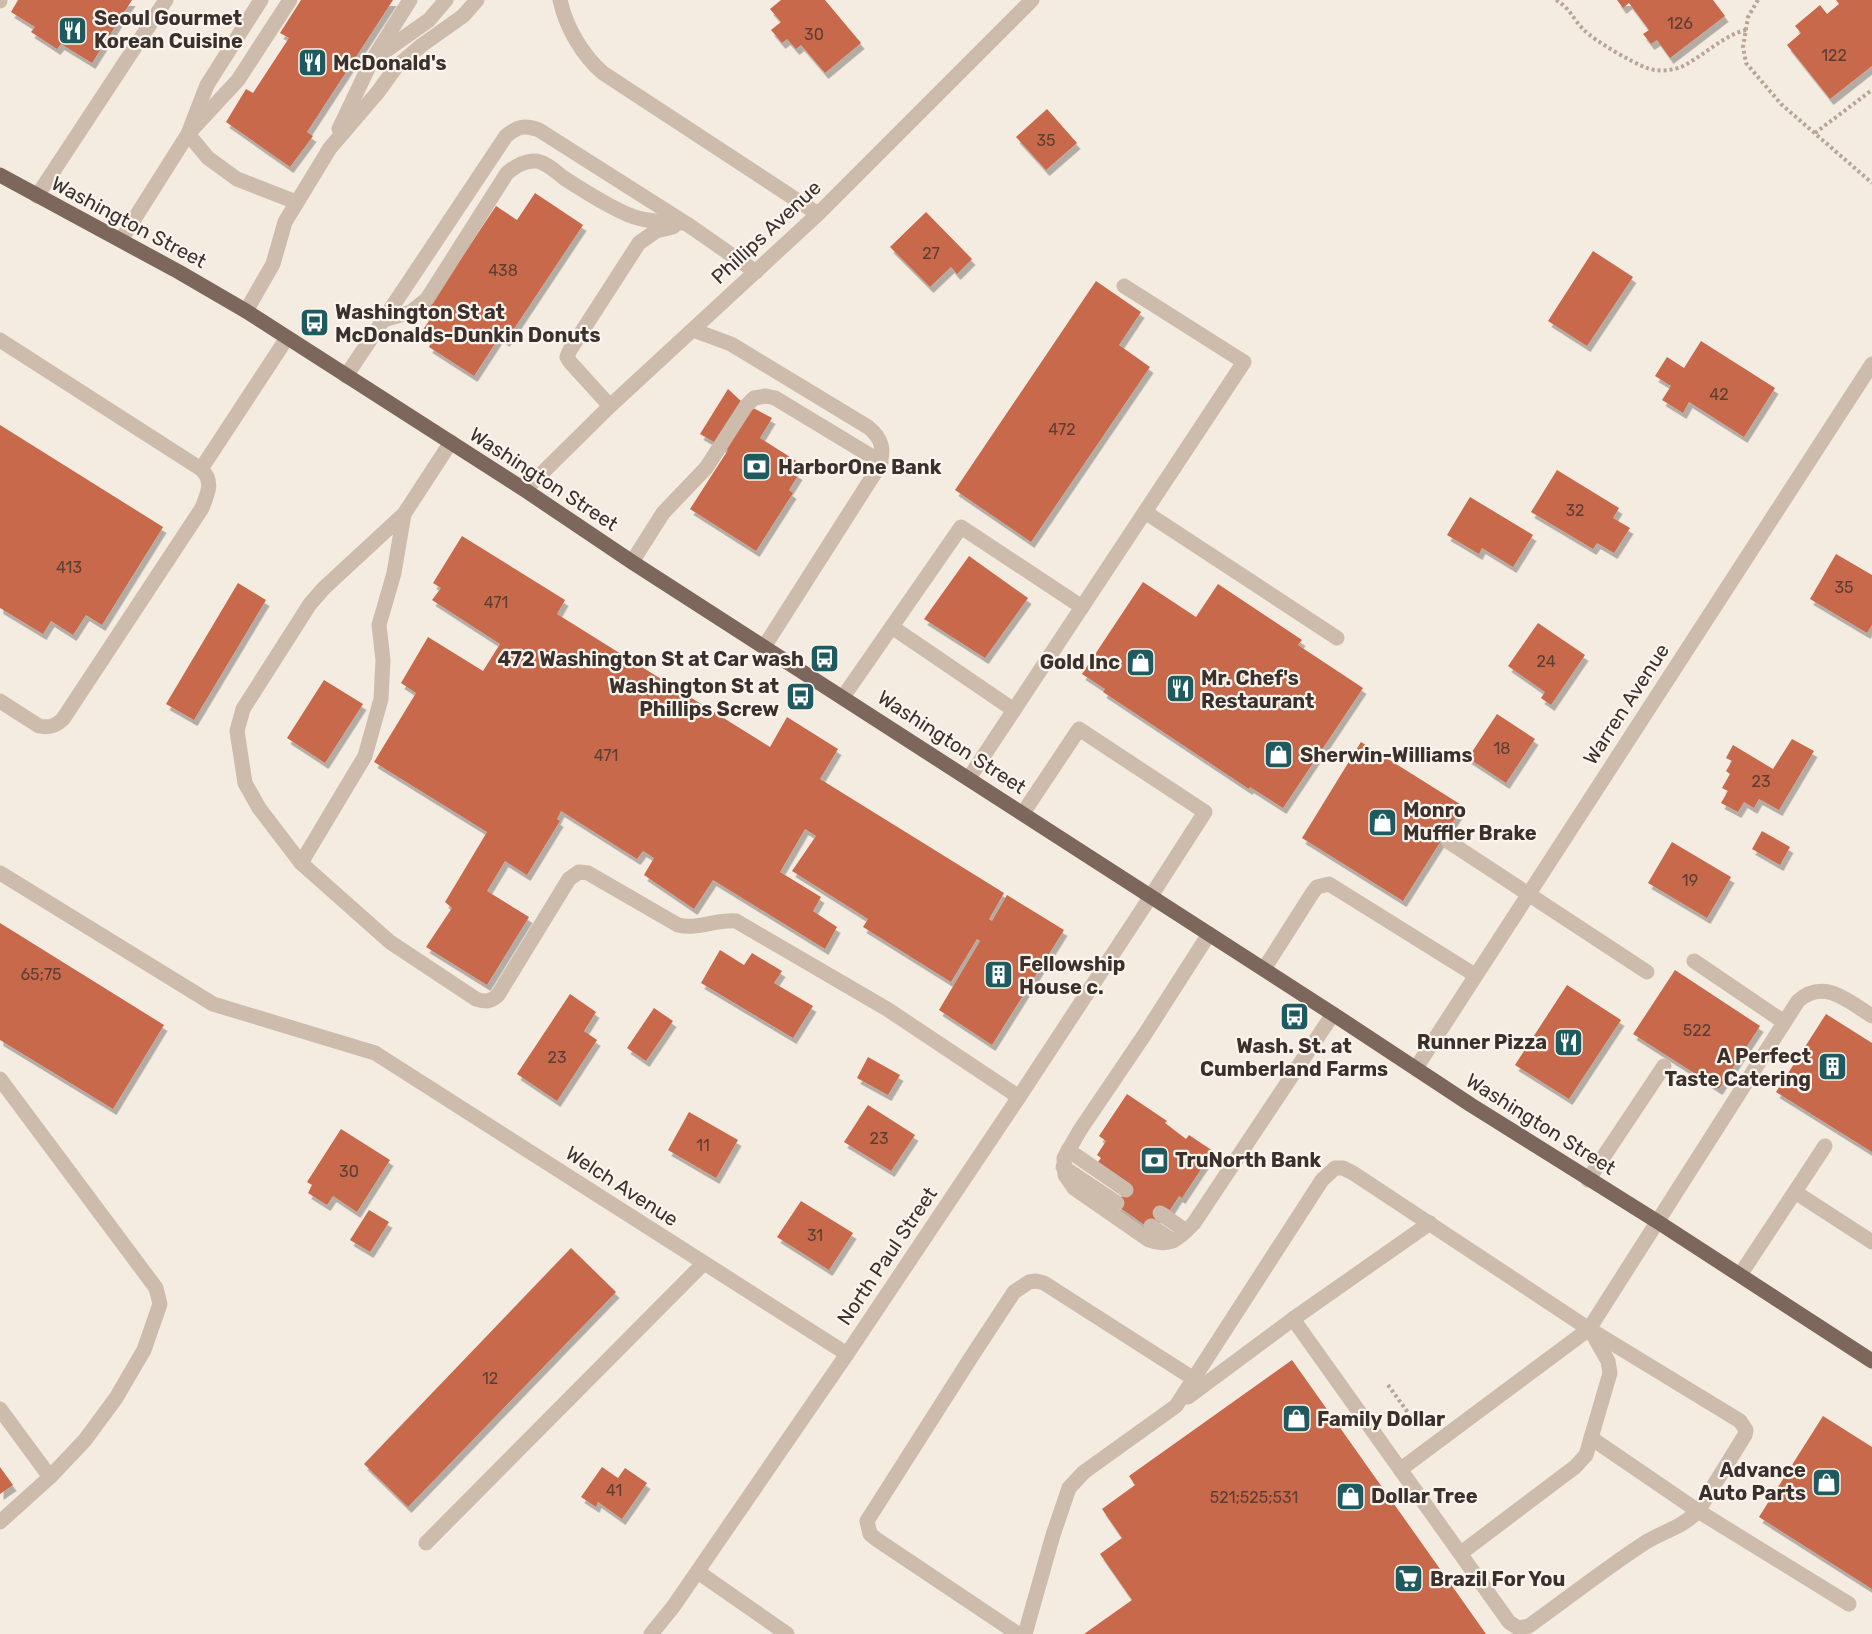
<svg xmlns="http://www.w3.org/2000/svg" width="1872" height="1634" font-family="Rubik,sans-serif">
  <defs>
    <filter id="shadow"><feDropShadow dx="3.5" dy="6" stdDeviation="0" flood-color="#0004"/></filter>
  </defs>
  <rect width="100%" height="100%" fill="#f4ebe1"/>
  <g fill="#c8694b" filter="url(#shadow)">
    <path d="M18,0h114l-40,63 -31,-19 -4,5 -26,-17 4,-5 -24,-15z"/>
    <path d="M301,0h92l-86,132 6,4 -23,31 -64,-45 20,-33 7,4 36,-55 -9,-5z"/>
    <path d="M781,0h44l36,43 -36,30 -24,-28 -5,4 -9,-10 -5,4 -11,-13 10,-8 -11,-13z"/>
    <path d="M1617,0h96l12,16 -55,42 -13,-18 -6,4 -8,-10 6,-4 -20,-27 -6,5z"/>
    <path d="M1836,0h36v66l-42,33 -43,-54 14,-12 -6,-7 25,-21 7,9 12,-10z"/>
    <path d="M1047,109l30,34 -31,27 -30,-33z"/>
    <path d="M535,193l48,32 -77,116 -6,-5 -26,40 -45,-29 4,-8 -11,-8 9,-13 -7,-4 72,-108 21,14z"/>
    <path d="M926,212l46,47 -15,15 -6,-7 -21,20 -40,-40z"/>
    <path d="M1593,251l40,26 -46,69 -39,-25z"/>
    <path d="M1096,281l45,31 -22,33 31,22 -119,175 -76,-52z"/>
    <path d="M1701,341l74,47 -31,49 -55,-35 -6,11 -21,-13 9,-14 -16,-10 12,-19 17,11z"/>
    <path d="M728,389l14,13 30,16 -12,20 38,24 -4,9 5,3 -10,16 4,3 -37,58 -66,-42 38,-59 -28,-16z"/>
    <path d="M0,425l163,102 -61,98 -16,-10 -13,20 -22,-14 -8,13 -43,-26z"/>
    <path d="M1557,470l62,38 -6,10 17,10 -16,25 -17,-10 -4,6 -62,-37z"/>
    <path d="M1470,497l63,38 -20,32 -31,-19 -3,6 -32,-19z"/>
    <path d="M462,536l103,64 -8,14 213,133 17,-30 51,32 -18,30 184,114 -15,26 3,2 15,-26 57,35 -72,115 -53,-35 41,-69 -3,-2 -26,43 -88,-55 5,-8 -76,-48 24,-35 -11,-7 -25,43 41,25 -8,14 24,16 -12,22 -112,-69 -19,29 -50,-34 10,-17 -11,-7 -6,8 -76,-48 -4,8 3,2 -33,54 -22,-14 -18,30 42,26 -42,68 -61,-38 26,-39 -7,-6 42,-70 -113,-70 42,-69 -15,-10 27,-46 55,34 17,-27 -68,-44 9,-12 -8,-5z"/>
    <path d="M1836,554l36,21v50l-5,8 -57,-34z"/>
    <path d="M969,556l59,42 -43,60 -61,-39z"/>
    <path d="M1143,582l53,35 22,-33 84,56 -4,5 65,43 -80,120 -33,-21 -1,2 -146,-97 2,-3 -23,-15z"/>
    <path d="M238,583l28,17 -72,120 -28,-16z"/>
    <path d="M1538,623l47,32 -34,50 -10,-7 4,-6 -37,-26z"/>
    <path d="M324,680l39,24 -38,59 -38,-25z"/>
    <path d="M1497,714l38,25 -29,44 -38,-25z"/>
    <path d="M1792,739l22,12 -35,59 -20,-11 -5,9 -10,-6 -6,10 -17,-9 7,-12 -6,-3 8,-14 -4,-3 6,-10 -6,-3 7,-13 40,24z"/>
    <path d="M1361,742l102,64 -60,95 -101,-63z"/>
    <path d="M1762,831l28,16 -10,18 -28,-16z"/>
    <path d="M1672,842l59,35 -24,41 -59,-35z"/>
    <path d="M0,923l164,102 -51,84 -113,-69z"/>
    <path d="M720,950l24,15 8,-12 30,18 -8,12 39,23 -20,32 -92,-55z"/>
    <path d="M1675,970l85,56 -41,63 -86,-55z"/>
    <path d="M1567,985l54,35 -52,79 -54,-34z"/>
    <path d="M570,994l26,18 -12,19 13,9 -40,61 -40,-27z"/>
    <path d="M654,1008l19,13 -27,40 -19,-13z"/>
    <path d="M1826,1014l46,29v109l-96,-60z"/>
    <path d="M868,1057l32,18 -12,20 -31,-17z"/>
    <path d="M1127,1094l40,27 -2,2 21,16 3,-4 24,16 -31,47 -3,-2 -9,14 -6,-3 -15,21 -33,-23 14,-21 -32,-22 3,-4 -4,-3 9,-14 -7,-5z"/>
    <path d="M868,1105l47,30 -24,36 -47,-29z"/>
    <path d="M689,1112l49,28 -22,38 -48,-28z"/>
    <path d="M341,1129l49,31 -33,52 -24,-16 -6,9 -19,-12 4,-8 -5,-3z"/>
    <path d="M801,1201l52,32 -24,37 -52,-33z"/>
    <path d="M369,1210l20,12 -19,30 -20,-12z"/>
    <path d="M571,1248l45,44 -208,215 -44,-43z"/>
    <path d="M1292,1360l194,274h-402l48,-34 -32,-46 22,-16 -20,-29 33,-24 -6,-9z"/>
    <path d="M1823,1416l49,31v142l-113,-72z"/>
    <path d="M0,1467l13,18 -13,9z"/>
    <path d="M602,1467l16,11 7,-10 22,15 -25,36 -24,-17 -2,5 -15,-10z"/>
  </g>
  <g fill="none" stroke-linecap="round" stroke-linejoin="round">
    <g stroke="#b9a596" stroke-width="4" stroke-dasharray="3 3" stroke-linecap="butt">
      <path d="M1556,0c15,9 16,18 28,30 11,11 47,32 63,38 11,4 25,3 36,-2 22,-11 39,-30 63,-36"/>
      <path d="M1758,0l-10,17 -5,30 3,16 35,41 91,79"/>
      <path d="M1815,133l57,-43"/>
      <path d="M1388,1385l29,40"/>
    </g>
    <g stroke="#cdbbac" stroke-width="15">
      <path d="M290,0l-52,80 -50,54 20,24 29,21 59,23"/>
      <path d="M560,0c6,27 22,55 43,73l215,141"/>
      <path d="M0,1v-1"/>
      <path d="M378,56l51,-36 17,-20"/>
      <path d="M339,129l32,-67 39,-62"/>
      <path d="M37,196l129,-196"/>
      <path d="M121,240l67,-106 19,-49 54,-85"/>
      <path d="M246,311l27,-47 12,-42 45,-74 48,-56 18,-25 26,-22 41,-29 14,-16"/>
      <path d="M383,320l28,-8 16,-13 80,-126c9,-7 18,-13 30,-12 10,2 19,11 27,17 20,13 43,28 65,37 17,7 37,7 55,8"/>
      <path d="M693,330l38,14 137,83c15,12 17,24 10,41l-114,179"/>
      <path d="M0,340l201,129 86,-131"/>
      <path d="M346,376l160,-240c12,-10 18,-11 33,-6l148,94 69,48"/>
      <path d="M610,406l-40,-44 -3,-5 3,-7 69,-107 17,-12 17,-4"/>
      <path d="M451,442l-47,72 -80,74 -14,16 -67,105 -6,22 8,52 14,25 42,55 89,79 86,57c9,3 15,3 22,-4l71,-116 10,-7 9,1 90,52c19,5 38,-6 58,-4l151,88 132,88"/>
      <path d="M1145,512l192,126"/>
      <path d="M632,562l31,-49 43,-45 40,-62 8,-8 12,-2 9,2 106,64"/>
      <path d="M892,627l122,83"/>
      <path d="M843,697l118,-170 121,80"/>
      <path d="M0,701l39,25c10,2 17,0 24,-7l139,-211c6,-15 12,-27 -1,-39"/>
      <path d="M969,778l275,-416 -120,-76"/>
      <path d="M1023,813l56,-84 126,83 -54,84"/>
      <path d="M1449,842l198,130"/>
      <path d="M301,863l64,-107 16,-57 2,-39 -4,-35 15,-52 10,-59"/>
      <path d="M0,873l213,131 162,49"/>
      <path d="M1209,934l-64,100 -65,96 -16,28 1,17 9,13 75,52c21,8 32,-3 45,-17l139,-209"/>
      <path d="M1694,961l90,61"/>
      <path d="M1264,969l49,-77 4,-5 12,-3 146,91"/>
      <path d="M0,1079l156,209 4,16 -16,46 -28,48 -31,42 -35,37 -50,-68"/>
      <path d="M1068,1150l58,40"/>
      <path d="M1063,1167l54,36"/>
      <path d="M1588,1180l76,-114"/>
      <path d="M1795,1192l77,50"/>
      <path d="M1160,1213l26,18"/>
      <path d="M1151,1226l22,15"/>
      <path d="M1740,1275l85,-129"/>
      <path d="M1188,1397l105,-78 137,-96"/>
      <path d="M1591,1438l107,73 151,93"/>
      <path d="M1401,1469l188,-140 209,-328c26,-23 50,0 74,15"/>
      <path d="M0,1522l50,-45"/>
      <path d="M426,1543l278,-280"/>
      <path d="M1461,1553l114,-86 11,-12 24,-82 -2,-12 -17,-30"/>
      <path d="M1018,1634l-142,-95 -6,-5 -3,-13 103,-162 44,-67 15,-10 7,-1 8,2 150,96"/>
      <path d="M1025,1634l28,-99 16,-47 15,-16 92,-66 146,-226 13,-12h8l10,5 236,156 151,92 6,9 -1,5 -47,76c-15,16 -34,20 -52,31 -40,26 -78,56 -117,84l-11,2 -9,-6 -216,-303"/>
    </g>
    <g stroke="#cdbbac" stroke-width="15">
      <path d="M525,490l85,-84 208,-192 214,-214"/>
      <path d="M375,1053l472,301"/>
      <path d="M1416,1068l456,-704"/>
      <path d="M698,1572l89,62"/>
      <path d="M651,1634l22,-27 174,-253 172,-257 132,-201"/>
    </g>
    <path stroke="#7d675c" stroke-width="15" d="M0,175l179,97 67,39 279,179 107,72 701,452 138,91 187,117 214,139"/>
  </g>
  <defs>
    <symbol id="restaurant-square" viewBox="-11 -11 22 22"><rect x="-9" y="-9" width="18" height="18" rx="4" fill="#1f5a5e" stroke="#fbf5ee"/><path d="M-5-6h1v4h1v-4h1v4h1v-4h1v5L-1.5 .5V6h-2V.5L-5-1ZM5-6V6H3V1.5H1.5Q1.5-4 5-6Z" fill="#fff"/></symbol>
    <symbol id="bus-square" viewBox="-11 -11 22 22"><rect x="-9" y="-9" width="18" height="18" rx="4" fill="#1f5a5e" stroke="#fbf5ee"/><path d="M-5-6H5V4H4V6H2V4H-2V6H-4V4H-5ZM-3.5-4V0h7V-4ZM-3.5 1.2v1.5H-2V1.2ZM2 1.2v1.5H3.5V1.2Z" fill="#fff"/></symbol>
    <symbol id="bank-square" viewBox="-11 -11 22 22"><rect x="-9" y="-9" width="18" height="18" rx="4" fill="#1f5a5e" stroke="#fbf5ee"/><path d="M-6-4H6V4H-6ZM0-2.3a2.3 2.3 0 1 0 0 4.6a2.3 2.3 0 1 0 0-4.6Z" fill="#fff"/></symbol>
    <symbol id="shop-square" viewBox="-11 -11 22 22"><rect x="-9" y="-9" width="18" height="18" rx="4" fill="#1f5a5e" stroke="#fbf5ee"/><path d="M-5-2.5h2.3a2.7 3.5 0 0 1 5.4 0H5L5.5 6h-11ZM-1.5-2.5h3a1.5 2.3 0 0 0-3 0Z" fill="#fff"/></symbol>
    <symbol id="building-square" viewBox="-11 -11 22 22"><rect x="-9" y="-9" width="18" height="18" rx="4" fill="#1f5a5e" stroke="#fbf5ee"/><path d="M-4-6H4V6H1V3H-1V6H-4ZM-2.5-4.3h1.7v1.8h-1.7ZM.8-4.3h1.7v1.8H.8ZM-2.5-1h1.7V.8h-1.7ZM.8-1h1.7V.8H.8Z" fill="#fff"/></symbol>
    <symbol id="supermarket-square" viewBox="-11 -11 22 22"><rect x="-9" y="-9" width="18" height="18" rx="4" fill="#1f5a5e" stroke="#fbf5ee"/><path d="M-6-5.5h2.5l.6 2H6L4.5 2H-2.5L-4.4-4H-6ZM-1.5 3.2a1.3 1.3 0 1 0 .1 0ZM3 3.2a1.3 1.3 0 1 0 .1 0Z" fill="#fff"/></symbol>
  </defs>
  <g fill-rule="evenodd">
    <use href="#restaurant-square" x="56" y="14" width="33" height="33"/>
    <use href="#restaurant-square" x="296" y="46" width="33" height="33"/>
    <use href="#bus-square" x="298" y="306" width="33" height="33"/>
    <use href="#bank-square" x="740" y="450" width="33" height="33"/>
    <use href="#bus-square" x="808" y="642" width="33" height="33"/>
    <use href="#shop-square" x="1124" y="646" width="33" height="33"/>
    <use href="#restaurant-square" x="1164" y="672" width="33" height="33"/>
    <use href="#bus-square" x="784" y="680" width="33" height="33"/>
    <use href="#shop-square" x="1262" y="738" width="33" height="33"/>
    <use href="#shop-square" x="1366" y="806" width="33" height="33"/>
    <use href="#building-square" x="982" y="958" width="33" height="33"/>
    <use href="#bus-square" x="1278" y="1000" width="33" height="33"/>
    <use href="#restaurant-square" x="1552" y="1026" width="33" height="33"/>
    <use href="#building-square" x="1816" y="1050" width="33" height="33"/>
    <use href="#bank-square" x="1138" y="1144" width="33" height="33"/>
    <use href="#shop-square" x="1280" y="1402" width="33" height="33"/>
    <use href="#shop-square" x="1810" y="1466" width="33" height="33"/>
    <use href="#shop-square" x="1334" y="1480" width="33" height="33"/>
    <use href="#supermarket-square" x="1392" y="1562" width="33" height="33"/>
  </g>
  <g text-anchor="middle" stroke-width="4.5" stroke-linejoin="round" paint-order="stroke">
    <g font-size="16" fill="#5e3e33">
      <text x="1680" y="29">126</text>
      <text x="814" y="40">30</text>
      <text x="1834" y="61">122</text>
      <text x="1046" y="146">35</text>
      <text x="931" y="259">27</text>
      <text x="503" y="276">438</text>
      <text x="1719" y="400">42</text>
      <text x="1062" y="435">472</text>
      <text x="1575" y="516">32</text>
      <text x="69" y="573">413</text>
      <text x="1844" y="593">35</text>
      <text x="496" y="608">471</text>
      <text x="1546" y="667">24</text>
      <text x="1502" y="754">18</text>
      <text x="606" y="761">471</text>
      <text x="1761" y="787">23</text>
      <text x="1690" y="886">19</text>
      <text x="41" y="980">65;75</text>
      <text x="1697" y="1036">522</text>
      <text x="557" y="1063">23</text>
      <text x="879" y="1144">23</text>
      <text x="703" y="1151">11</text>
      <text x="349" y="1177">30</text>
      <text x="815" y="1241">31</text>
      <text x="490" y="1384">12</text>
      <text x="614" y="1496">41</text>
      <text x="1254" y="1503">521;525;531</text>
    </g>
    <g font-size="20" font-weight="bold" fill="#3b302b" stroke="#fbf5ee" text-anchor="start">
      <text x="94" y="25">Seoul Gourmet<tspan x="94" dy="23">Korean Cuisine</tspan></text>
      <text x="333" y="70">McDonald's</text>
      <text x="335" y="319">Washington St at<tspan x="335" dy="23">McDonalds-Dunkin Donuts</tspan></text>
      <text x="778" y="474">HarborOne Bank</text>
      <text x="804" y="666" text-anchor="end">472 Washington St at Car wash</text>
      <text x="1120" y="669" text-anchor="end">Gold Inc</text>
      <text x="1201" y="685">Mr. Chef's<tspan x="1201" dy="23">Restaurant</tspan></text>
      <text x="779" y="693" text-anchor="end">Washington St at<tspan x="779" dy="23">Phillips Screw</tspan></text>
      <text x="1300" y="762">Sherwin-Williams</text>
      <text x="1403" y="817">Monro<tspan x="1403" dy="23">Muffler Brake</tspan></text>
      <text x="1019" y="971">Fellowship<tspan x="1019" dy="23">House c.</tspan></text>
      <text x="1547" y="1049" text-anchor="end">Runner Pizza</text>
      <text x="1294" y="1053" text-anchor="middle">Wash. St. at<tspan x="1294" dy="23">Cumberland Farms</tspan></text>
      <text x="1811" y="1063" text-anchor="end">A Perfect<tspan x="1811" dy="23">Taste Catering</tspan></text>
      <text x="1175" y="1167">TruNorth Bank</text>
      <text x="1317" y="1426">Family Dollar</text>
      <text x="1806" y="1477" text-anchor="end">Advance<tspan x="1806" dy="23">Auto Parts</tspan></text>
      <text x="1371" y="1503">Dollar Tree</text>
      <text x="1430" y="1586">Brazil For You</text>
    </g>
    <g font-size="20" fill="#3b302b" stroke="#fbf5ee">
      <text transform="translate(129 222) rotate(28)" y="7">Washington Street</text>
      <text transform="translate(766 232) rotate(-43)" y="7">Phillips Avenue</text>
      <text transform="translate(544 479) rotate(33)" y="7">Washington Street</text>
      <text transform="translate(1626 704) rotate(-57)" y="7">Warren Avenue</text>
      <text transform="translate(952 742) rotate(33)" y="7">Washington Street</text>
      <text transform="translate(1541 1124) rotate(32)" y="7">Washington Street</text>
      <text transform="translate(622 1186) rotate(33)" y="7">Welch Avenue</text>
      <text transform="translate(887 1256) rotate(-56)" y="7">North Paul Street</text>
    </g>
  </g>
</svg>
